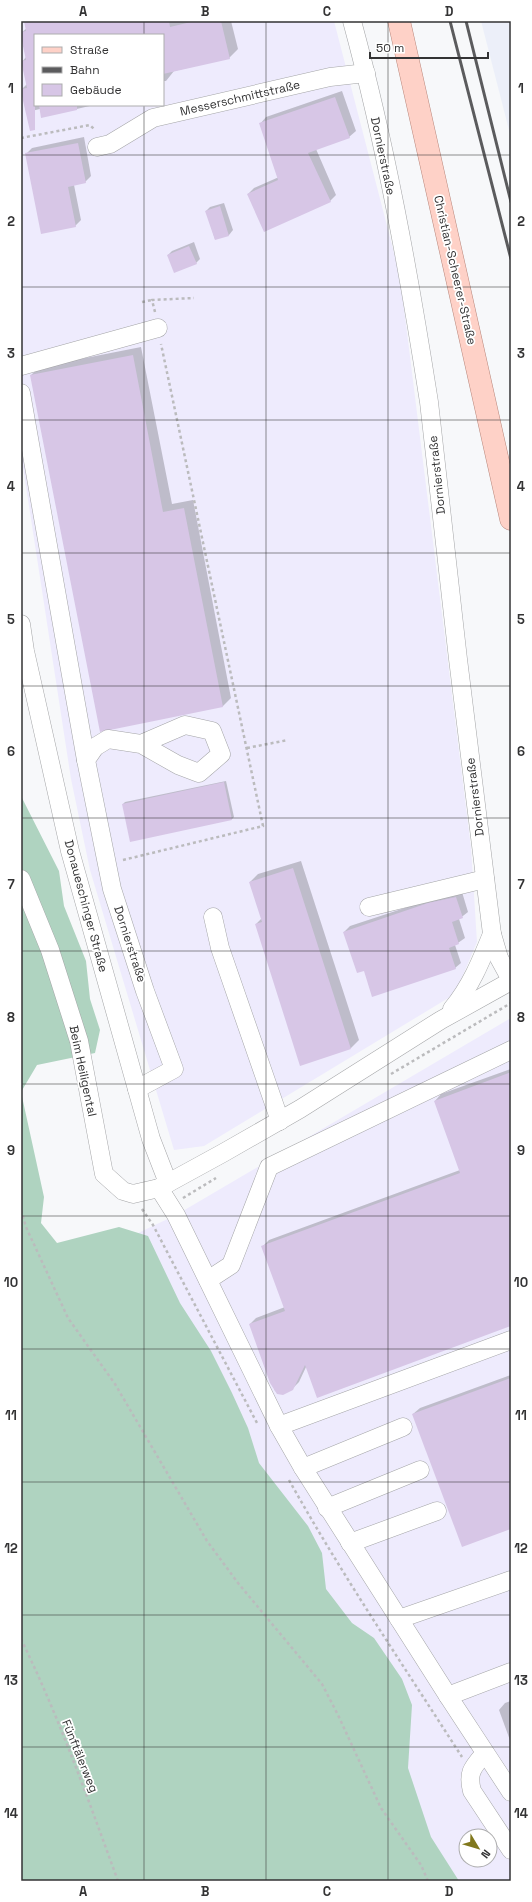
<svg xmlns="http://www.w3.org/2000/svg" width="532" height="1902" viewBox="0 0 532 1902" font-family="'Space Grotesk',sans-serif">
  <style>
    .industrial { fill: #eeebfd; fill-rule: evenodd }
    .built { fill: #eceff9 }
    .forest { fill: #afd3c0 }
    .shadow { fill: #0003 }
    .building { fill: #d7c6e6 }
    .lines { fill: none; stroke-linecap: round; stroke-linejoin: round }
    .minor-casing { stroke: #a4a5a7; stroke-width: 19 }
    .major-casing { stroke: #b7867b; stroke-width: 23 }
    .path { stroke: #bbbbbd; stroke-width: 2.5; stroke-dasharray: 3 3; stroke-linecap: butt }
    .minor { stroke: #fff; stroke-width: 18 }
    .major { stroke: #fed1c7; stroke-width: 22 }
    .rail { stroke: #5b5b5d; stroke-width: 3 }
    .grid { fill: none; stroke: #333334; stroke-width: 1; stroke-opacity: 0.55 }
    .labels { text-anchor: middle; stroke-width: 3.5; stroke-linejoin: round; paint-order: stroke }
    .street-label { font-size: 12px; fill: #333334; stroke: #fff }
    .neatline { fill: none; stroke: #333334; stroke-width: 1.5 }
    .grid-label { font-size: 13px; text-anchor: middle; font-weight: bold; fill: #333334 }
  </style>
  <rect width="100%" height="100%" fill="#f7f8fa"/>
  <g class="industrial">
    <path d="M21 21H334L400 276 471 848 477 942 455 994 204 1146 174 1150 90 870 71 779 21 454ZM35 35H163V105H35Z"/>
    <path d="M511 1018V1881H444L136 1234 176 1215ZM466 1836H490V1860H466Z"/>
  </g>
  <polygon class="built" points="481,21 511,21 511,138"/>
  <polygon class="forest" points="21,796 59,871 64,906 86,961 90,999 100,1030 95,1053 37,1065 21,1092 44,1197 41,1223 57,1243 119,1227 148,1236 180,1303 211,1351 232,1393 248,1428 259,1463 308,1526 322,1553 326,1589 352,1623 374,1638 402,1679 412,1705 408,1768 431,1837 459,1881 21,1881"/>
  <g class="shadow">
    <polygon points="25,21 231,21 238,49 229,58 174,71 166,81 163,81 163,35 35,35 35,105 94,105 42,117 40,109 27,112 21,90 27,84 22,62 26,57 21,33 27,28"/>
    <polygon points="342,91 356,131 349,137 316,149 336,195 330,201 248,194 254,188 279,177 260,124 266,117"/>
    <polygon points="84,137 91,176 85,182 74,185 81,220 75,226 26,154 32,148"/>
    <polygon points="224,203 233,230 229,235 215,239 206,211 210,207"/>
    <polygon points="194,242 200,259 196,263 168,255 172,251"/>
    <polygon points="141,347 172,504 193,500 231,698 223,706 101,730 31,375 40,367"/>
    <polygon points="226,781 234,817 232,819 123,804 125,802"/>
    <polygon points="301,861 359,1040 351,1048 301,1064 256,924 262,918 250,882 258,874"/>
    <polygon points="462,892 468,912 459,919 465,938 455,945 461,963 455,968 364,969 344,932 350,926 435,898"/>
    <polygon points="511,1069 511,1325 306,1367 299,1382 292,1389 283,1394 275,1391 250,1324 256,1318 285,1307 263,1246 269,1240 460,1170 435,1101 441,1094"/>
    <polygon points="511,1375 511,1528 413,1414 420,1408"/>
    <polygon points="511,1701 511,1743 499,1710 505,1703"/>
  </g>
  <g class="building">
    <polygon points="24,21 169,21 170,27 195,21 221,21 230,59 163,74 163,35 35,35 35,130 30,131 21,92 21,89 27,88 21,61 26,60 21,37 21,32 26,31"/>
    <polygon points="335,97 350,138 308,153 331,202 264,232 247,194 278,180 259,123"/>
    <polygon points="39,105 77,105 77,110 41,118"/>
    <polygon points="78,143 86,183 68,187 76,227 41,234 25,153"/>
    <polygon points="220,206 229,236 215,240 205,211"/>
    <polygon points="189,246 197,264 174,273 167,255"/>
    <polygon points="133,355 163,512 184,508 223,707 100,732 30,375"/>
    <polygon points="224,782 232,820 130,842 122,804"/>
    <polygon points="293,868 351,1049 300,1066 255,924 262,922 249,882"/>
    <polygon points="456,897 463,918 452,922 459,944 449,948 456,969 372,997 364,971 357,973 343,932 428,903"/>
    <polygon points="511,1072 511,1326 317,1398 305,1365 293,1390 283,1395 277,1394 270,1383 249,1324 285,1311 261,1246 460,1173 434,1101"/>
    <polygon points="511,1378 511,1529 462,1547 412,1414"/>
  </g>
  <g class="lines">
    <g class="minor-casing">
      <g id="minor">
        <path d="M352 21C386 146 409 274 429 402L458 659 492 934 499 958 511 980"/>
        <polyline points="97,147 110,144 153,118 330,77 366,73"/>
        <polyline points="21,366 158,328"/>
        <polyline points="21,393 86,760"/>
        <polyline points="21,624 25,651 70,851 151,1139 168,1183"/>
        <polyline points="21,879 50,950 79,1041 104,1174 123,1191 133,1194 159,1188 223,1153 300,1109 441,1020 511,981"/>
        <polyline points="369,907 485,879"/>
        <polyline points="213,917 220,948 280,1121"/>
        <path d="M452 1009C471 986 481 961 492 934"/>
        <polyline points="137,1089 174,1069 145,991 112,889 86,760 95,747 108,739 141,744 178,765 199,773 221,754 212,731 185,725 141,744"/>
        <polyline points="159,1188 176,1215 279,1426 303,1468 448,1696 511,1792"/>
        <polyline points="208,1280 231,1265 269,1167 511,1050"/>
        <polyline points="279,1426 511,1340"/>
        <polyline points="303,1468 403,1427"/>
        <polyline points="327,1508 420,1470"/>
        <polyline points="350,1543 437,1511"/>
        <polyline points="399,1619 511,1580"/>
        <polyline points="448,1696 511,1672"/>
        <path d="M485 1753C473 1767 467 1772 472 1791L511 1850"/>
      </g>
    </g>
    <g class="major-casing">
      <polyline id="major" points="399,21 511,519"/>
    </g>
    <g class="path">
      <polyline points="21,138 90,125 95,130"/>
      <polyline points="142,302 152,300"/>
      <polyline points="155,312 152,300 194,298"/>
      <polyline points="247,748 288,740"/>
      <polyline points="123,860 263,826 161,344"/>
      <polyline points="391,1074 511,1003"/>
      <polyline points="183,1198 216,1178"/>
      <polyline points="142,1209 153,1225 257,1423"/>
      <polyline points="21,1210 26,1227 68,1318 115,1384 207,1541 238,1583 322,1684 338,1715 381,1808 421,1865 428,1881"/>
      <path d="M289 1480C342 1575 403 1665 462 1757"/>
      <path d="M21 1639C59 1717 88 1799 118 1881"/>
    </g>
    <use href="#minor" class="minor"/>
    <use href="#major" class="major"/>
    <g class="rail">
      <polyline points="450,21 511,259"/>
      <polyline points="466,21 511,202"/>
    </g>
  </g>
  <path class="grid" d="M144 21V35M266 21V1881M388 21V1881M144 105V1881M21 155H511M21 287H511M21 420H511M21 553H511M21 686H511M21 818H511M21 951H511M21 1084H511M21 1216H511M21 1349H511M21 1482H511M21 1615H511M21 1747H511"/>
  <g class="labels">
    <g class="street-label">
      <text transform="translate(240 98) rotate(-13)" y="4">Messerschmittstraße</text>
      <text transform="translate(383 156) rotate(78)" y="4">Dornierstraße</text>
      <text transform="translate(455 270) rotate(77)" y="4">Christian-Scheerer-Straße</text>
      <text transform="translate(437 475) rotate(-96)" y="4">Dornierstraße</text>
      <text transform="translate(475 797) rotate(-97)" y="4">Dornierstraße</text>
      <text transform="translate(86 906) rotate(75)" y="4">Donaueschinger Straße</text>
      <text transform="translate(130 944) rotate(72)" y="4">Dornierstraße</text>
      <text transform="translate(83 1071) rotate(78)" y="4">Beim Heiligental</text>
      <text transform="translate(80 1756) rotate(68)" y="4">Fünftälerweg</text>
    </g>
  </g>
  <rect width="532" height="1902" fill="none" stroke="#ffffff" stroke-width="44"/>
  <rect x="34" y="34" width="130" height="72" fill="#ffffff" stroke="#adadae"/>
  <rect x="42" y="47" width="20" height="6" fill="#fed1c7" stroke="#adadae"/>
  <text x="70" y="54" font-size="12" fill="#333334">Straße</text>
  <rect x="42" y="67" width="20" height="6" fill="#5b5b5d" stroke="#adadae"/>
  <text x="70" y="74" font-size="12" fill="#333334">Bahn</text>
  <rect x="42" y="84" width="20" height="12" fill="#d7c6e6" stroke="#adadae"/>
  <text x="70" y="94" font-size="12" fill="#333334">Gebäude</text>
  <g transform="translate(478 1848) rotate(128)"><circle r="19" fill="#ffffff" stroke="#adadae"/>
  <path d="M0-3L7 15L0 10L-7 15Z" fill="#81781d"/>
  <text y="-6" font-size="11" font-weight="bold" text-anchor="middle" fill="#333334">N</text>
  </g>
  <path d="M370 52v6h118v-6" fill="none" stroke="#333334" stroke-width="2"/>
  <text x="376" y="52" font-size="12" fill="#333334" stroke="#ffffff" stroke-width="3" paint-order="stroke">50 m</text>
  <rect x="22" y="22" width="488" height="1858" class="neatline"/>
  <g class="grid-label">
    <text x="83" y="16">A</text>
    <text x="205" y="16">B</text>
    <text x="327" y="16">C</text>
    <text x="449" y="16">D</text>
    <text x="11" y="93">1</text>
    <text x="521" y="93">1</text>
    <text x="11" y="226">2</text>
    <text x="521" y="226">2</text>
    <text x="11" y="358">3</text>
    <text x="521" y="358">3</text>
    <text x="11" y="491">4</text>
    <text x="521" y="491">4</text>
    <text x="11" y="624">5</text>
    <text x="521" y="624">5</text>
    <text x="11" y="756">6</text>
    <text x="521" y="756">6</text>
    <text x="11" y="889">7</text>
    <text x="521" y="889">7</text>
    <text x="11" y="1022">8</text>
    <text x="521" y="1022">8</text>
    <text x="11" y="1155">9</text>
    <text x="521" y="1155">9</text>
    <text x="11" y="1287">10</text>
    <text x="521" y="1287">10</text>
    <text x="11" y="1420">11</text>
    <text x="521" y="1420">11</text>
    <text x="11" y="1553">12</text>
    <text x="521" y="1553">12</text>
    <text x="11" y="1685">13</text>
    <text x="521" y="1685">13</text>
    <text x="11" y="1818">14</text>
    <text x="521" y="1818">14</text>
    <text x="83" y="1896">A</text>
    <text x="205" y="1896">B</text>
    <text x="327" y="1896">C</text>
    <text x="449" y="1896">D</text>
  </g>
</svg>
